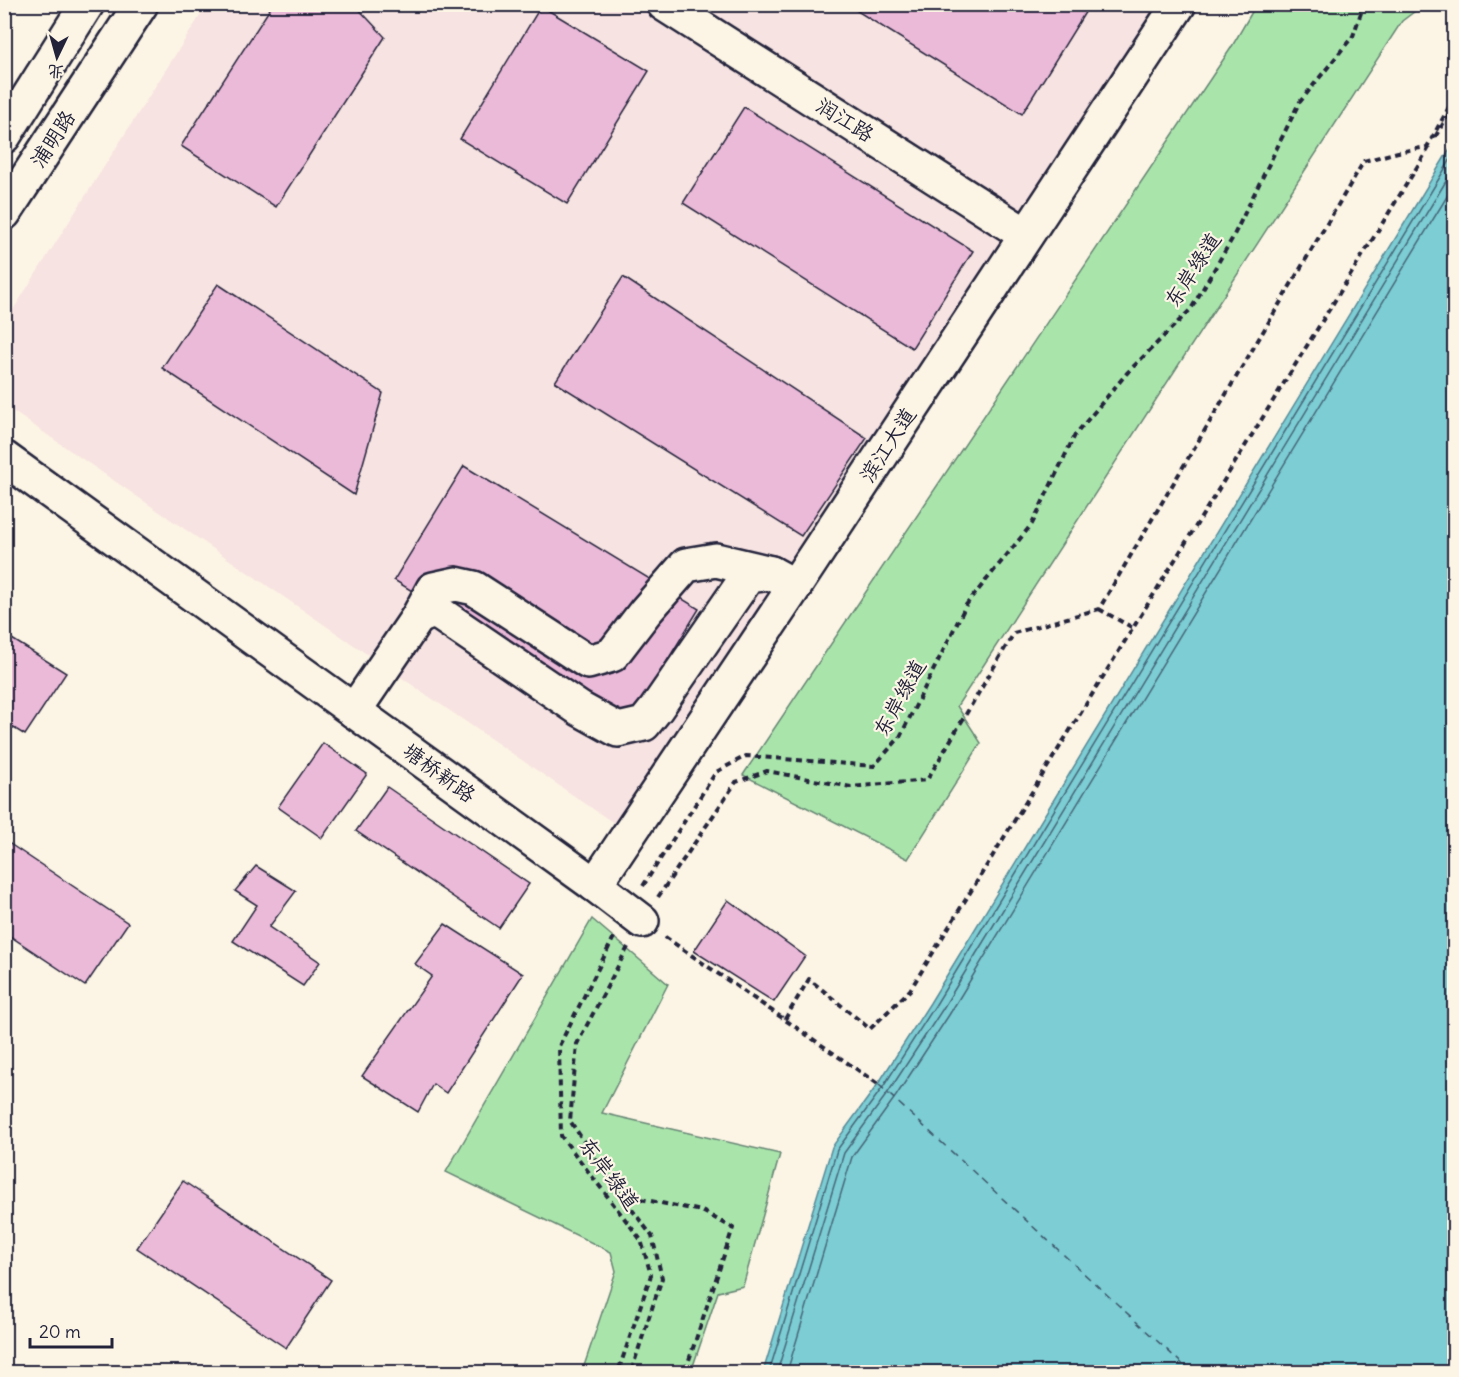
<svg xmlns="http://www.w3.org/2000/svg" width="1459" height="1377" viewBox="0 0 1459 1377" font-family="Delius,'LXGW WenKai TC',sans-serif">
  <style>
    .built { fill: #f7e3e1 }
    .green { fill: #a9e5ab; stroke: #668473; stroke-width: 1.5 }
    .water { fill: #7ccdd4; stroke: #588997; stroke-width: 1.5 }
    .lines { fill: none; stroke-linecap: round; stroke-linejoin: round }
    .shore { stroke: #466678; stroke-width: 1.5 }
    .ferry { stroke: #3d5569; stroke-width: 1.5; stroke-dasharray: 8 6; stroke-linecap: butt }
    .building { fill: #ecbad9; stroke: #22223b; stroke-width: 1.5 }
    .minor-casing { stroke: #22223b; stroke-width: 38 }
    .major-casing { stroke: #22223b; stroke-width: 38 }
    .path { stroke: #22223b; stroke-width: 4; stroke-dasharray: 6 4.5; stroke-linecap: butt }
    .minor { stroke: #fcf5e5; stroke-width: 33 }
    .major { stroke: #fcf5e5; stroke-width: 33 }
    .labels { text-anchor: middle; stroke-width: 4.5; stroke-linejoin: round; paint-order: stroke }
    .street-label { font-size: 21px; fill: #22223b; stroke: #fcf5e5 }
  </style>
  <rect width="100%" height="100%" fill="#fcf5e5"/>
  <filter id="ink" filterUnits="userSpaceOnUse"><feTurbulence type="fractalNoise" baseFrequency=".0167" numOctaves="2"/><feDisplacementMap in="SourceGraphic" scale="12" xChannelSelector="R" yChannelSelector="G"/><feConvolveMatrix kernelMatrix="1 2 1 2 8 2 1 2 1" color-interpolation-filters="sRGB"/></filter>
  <g filter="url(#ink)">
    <polygon class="built" points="207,5 1157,5 637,839 8,408 4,396 4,324"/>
    <g class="green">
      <polygon points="1256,5 1423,5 1402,21 957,706 981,743 908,859 743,775 1231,48"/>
      <polygon points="592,919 668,984 602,1113 780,1154 743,1286 718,1292 691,1372 582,1372 616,1271 611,1252 446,1172"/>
    </g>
    <polygon class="water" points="1454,142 1454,1372 763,1372 832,1147 878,1084 930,1003"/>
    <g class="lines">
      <g class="shore">
        <polyline points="769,1372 837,1150 883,1087 935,1006 1454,154"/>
        <polyline points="777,1372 844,1153 889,1091 942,1010 1454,168"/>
        <polyline points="787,1372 852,1157 896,1096 949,1015 1454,185"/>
      </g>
      <polyline class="ferry" points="878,1084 1191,1372"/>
    </g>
    <g class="building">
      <polygon points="273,4 354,4 385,37 276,207 181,146"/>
      <polygon points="846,4 1086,4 1089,6 1022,114"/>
      <polygon points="541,6 649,71 567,204 460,139"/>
      <polygon points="744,107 973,251 912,348 683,203"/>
      <polygon points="623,277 867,438 801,536 555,382"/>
      <polygon points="218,284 383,393 354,495 162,368"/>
      <polygon points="464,466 699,609 629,723 394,580"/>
      <polygon points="4,634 66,673 25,735 4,722"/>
      <polygon points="323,743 367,774 322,838 278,807"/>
      <polygon points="387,787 529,884 499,928 356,831"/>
      <polygon points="4,840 128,923 85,986 4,932"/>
      <polygon points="256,866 296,891 269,927 320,962 303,986 233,941 257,905 235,891"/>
      <polygon points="728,900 805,956 774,1002 694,951"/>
      <polygon points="445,924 523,974 446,1093 433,1084 418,1112 362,1076 432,976 415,964"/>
      <polygon points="183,1181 331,1280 286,1348 137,1248"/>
    </g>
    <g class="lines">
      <g class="minor-casing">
        <g id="minor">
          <polyline points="664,4 1026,235"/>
          <polyline points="4,458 595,885 642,921"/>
          <polyline points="418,617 434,611 443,616 580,709 618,730 644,724 656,709 748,576 771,573"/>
          <polyline points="354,711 418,617 433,589 456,584 474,588 588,662 612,655 645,612 686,565 716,560 771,573 795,586"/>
          <polyline points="595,885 795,586 1179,4"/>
        </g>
      </g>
      <g class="major-casing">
        <g id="major">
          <polyline points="4,136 87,4"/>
          <polyline points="4,213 141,4"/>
        </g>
      </g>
      <g class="path">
        <polyline points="1435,137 1454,106"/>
        <polyline points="1099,609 1133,628"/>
        <polyline points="643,886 716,772 746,756 874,766 900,737 966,605 1032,524 1075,435 1127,373 1191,309 1232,239 1299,103 1353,36 1364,4"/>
        <polyline points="658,897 736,782 767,771 851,787 927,780 1014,633 1099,609 1364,161 1398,152 1427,147 1454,98"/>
        <polyline points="614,937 559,1046 561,1136 641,1240 651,1275 618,1372"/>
        <polyline points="665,937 878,1084"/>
        <polyline points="628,947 577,1044 570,1121 620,1194 652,1236 662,1278 631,1372"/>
        <polyline points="785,1019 809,979 870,1029 910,990 1430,146"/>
        <polyline points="620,1195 702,1211 733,1228 685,1372"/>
      </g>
      <use href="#minor" class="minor"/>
      <use href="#major" class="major"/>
    </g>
  </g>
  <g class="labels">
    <g class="street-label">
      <text transform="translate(845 120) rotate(32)" y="7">润江路</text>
      <text transform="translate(53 139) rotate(-57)" y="7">浦明路</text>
      <text transform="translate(1193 270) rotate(-57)" y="7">东岸绿道</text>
      <text transform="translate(888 445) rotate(-57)" y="7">滨江大道</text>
      <text transform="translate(900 698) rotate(-61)" y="7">东岸绿道</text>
      <text transform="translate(439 773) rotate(36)" y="7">塘桥新路</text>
      <text transform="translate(609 1174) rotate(53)" y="7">东岸绿道</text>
    </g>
  </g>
  <rect width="1459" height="1377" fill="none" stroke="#fcf5e5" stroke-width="24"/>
  <rect x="12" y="12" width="1435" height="1353" fill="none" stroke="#22223b" stroke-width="2" filter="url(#ink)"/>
  <g transform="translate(57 57) rotate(185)" stroke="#fcf5e5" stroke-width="4.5" paint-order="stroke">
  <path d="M0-4.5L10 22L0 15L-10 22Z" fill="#22223b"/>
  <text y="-9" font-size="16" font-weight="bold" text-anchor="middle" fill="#22223b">北</text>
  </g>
  <path d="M30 1338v9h82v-9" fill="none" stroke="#22223b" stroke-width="3"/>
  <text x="39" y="1338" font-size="18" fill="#22223b" stroke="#fcf5e5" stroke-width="4.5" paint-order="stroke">20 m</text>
</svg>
